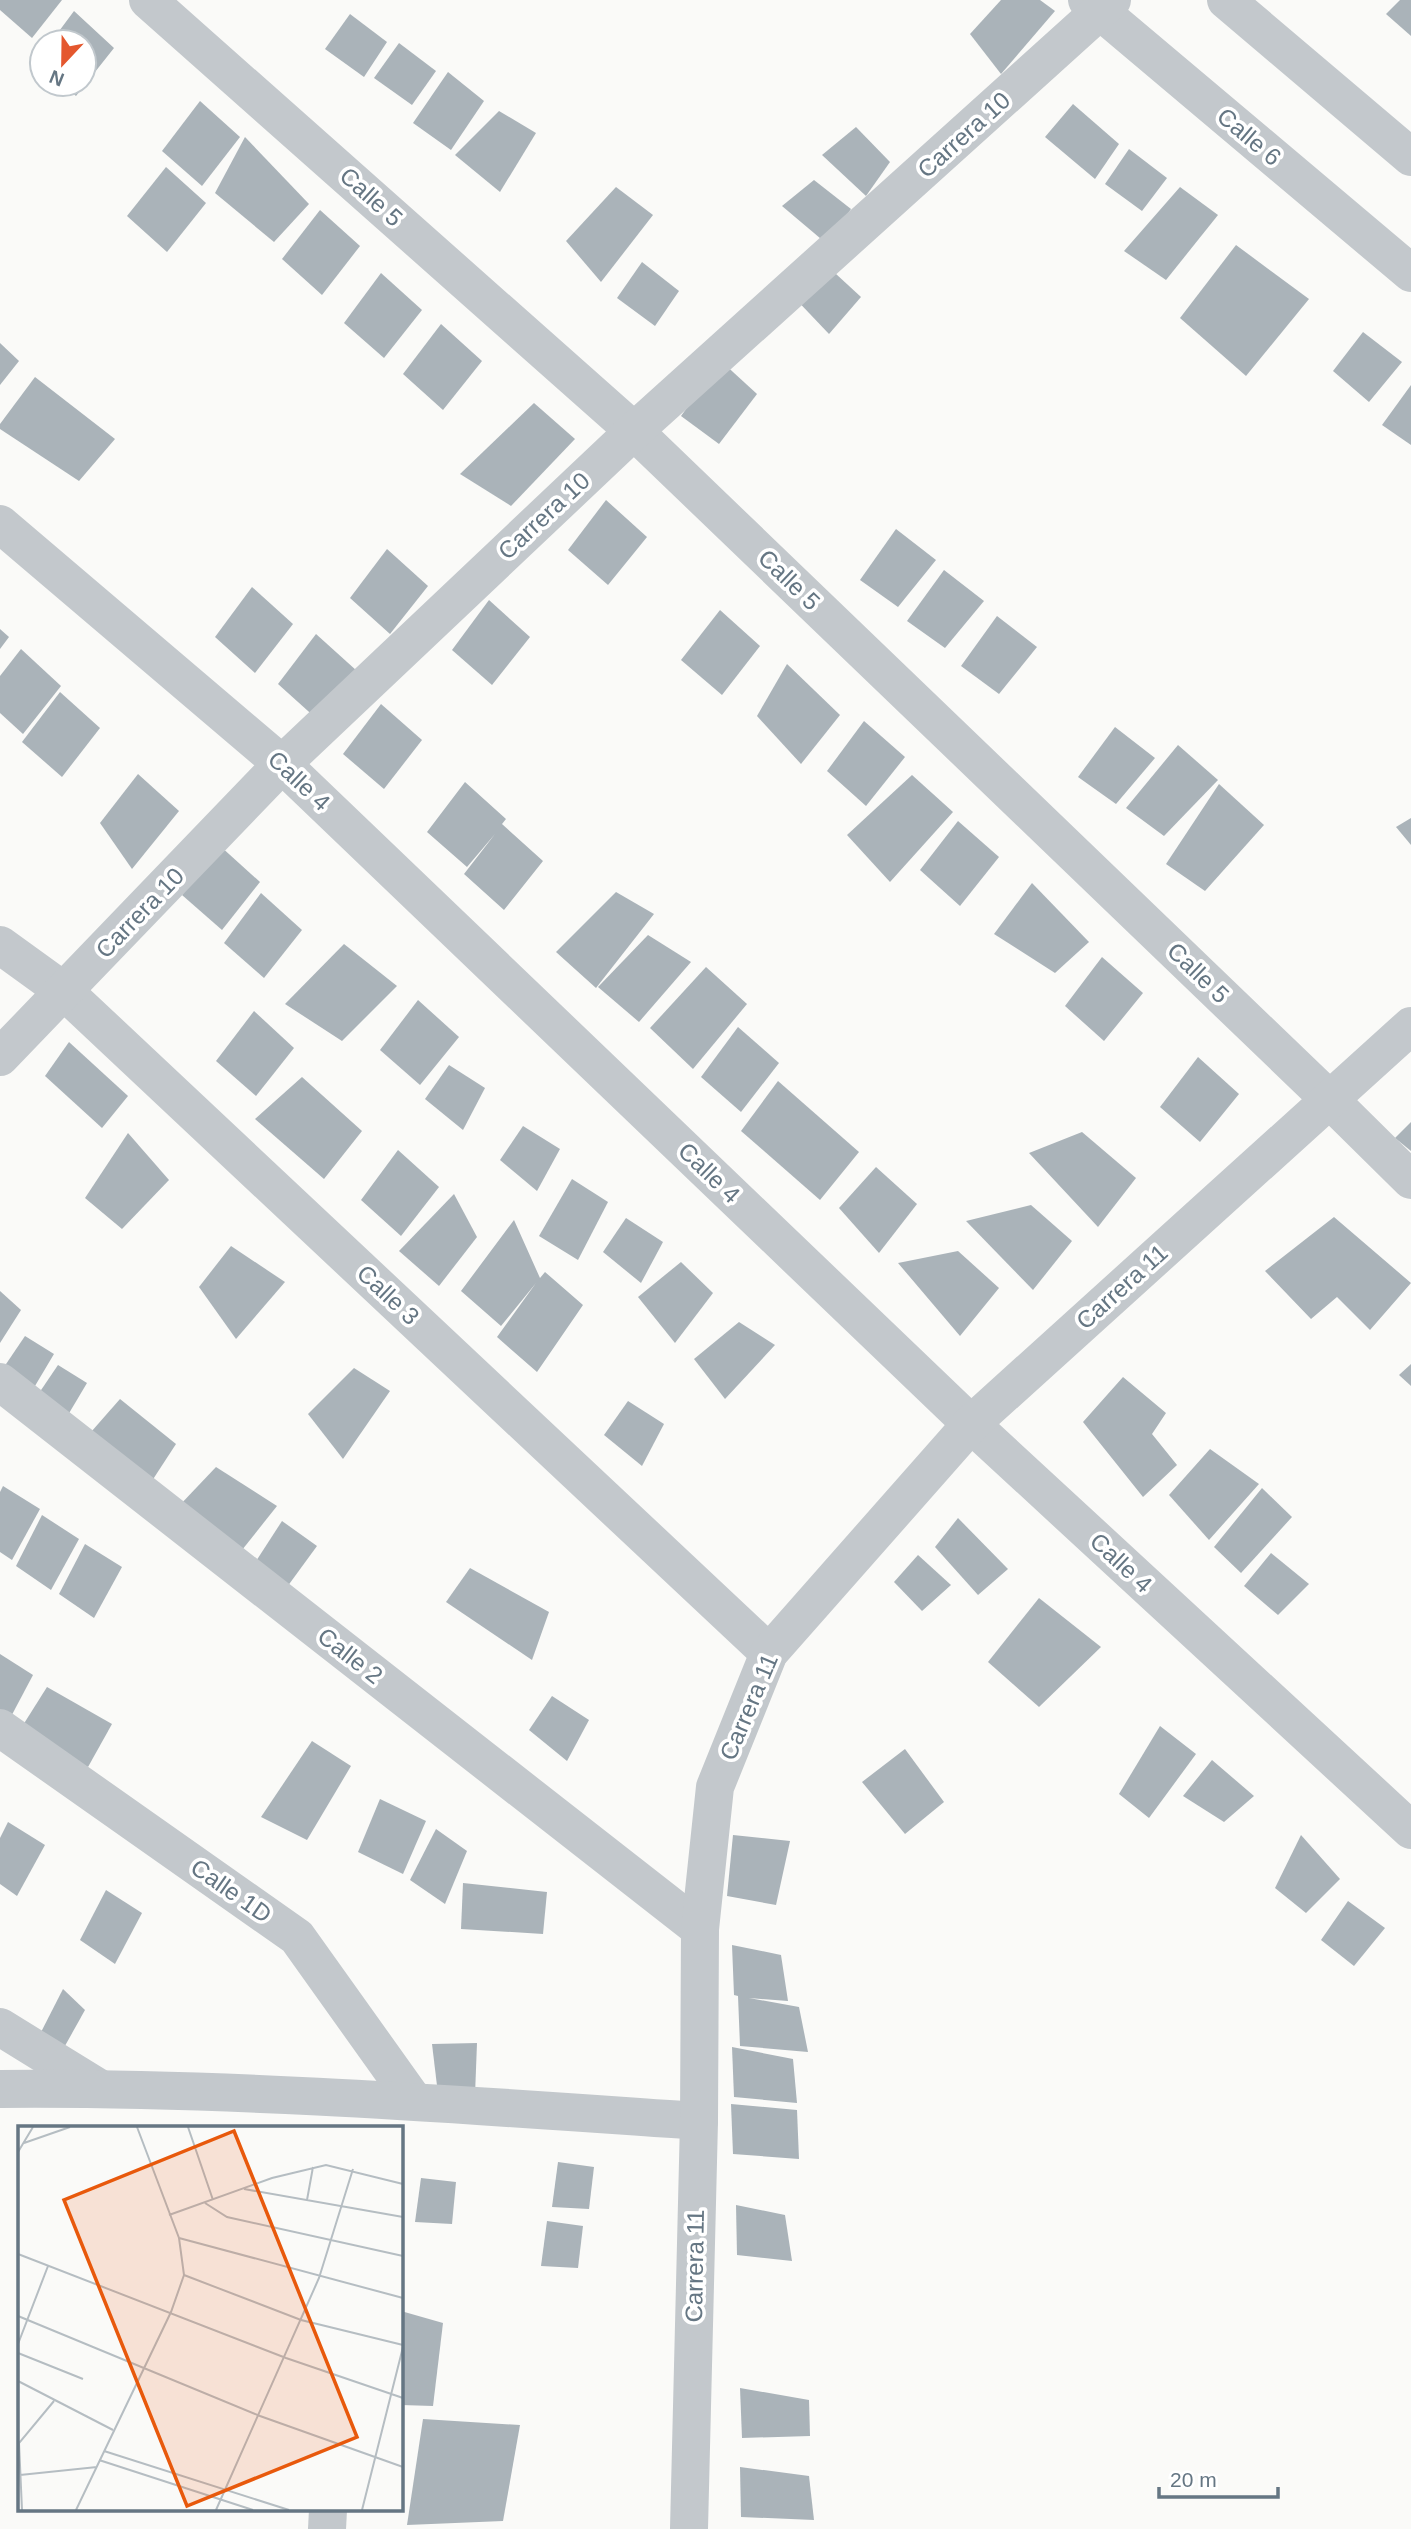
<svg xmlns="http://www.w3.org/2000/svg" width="1411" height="2529" viewBox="0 0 1411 2529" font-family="Arial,sans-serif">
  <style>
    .building { fill: #aab3b9 }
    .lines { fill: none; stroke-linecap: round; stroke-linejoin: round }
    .minor { stroke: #c3c8cc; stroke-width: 38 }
    .tertiary { stroke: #c3c8cc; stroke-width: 38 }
    .labels { text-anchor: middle; stroke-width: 7; stroke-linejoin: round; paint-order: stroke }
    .street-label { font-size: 24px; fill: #657683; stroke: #fff }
    .inset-road { fill: none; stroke: #b5bdc2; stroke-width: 2 }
    .view { fill: #e8590c; fill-opacity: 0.15; stroke: #e8590c; stroke-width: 3.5 }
    .inset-edge { fill: none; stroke: #657683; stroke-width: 3.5 }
  </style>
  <rect width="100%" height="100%" fill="#fafaf8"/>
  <g class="building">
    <polygon points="0,0 62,0 32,38 0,10"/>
    <polygon points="1001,0 1040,0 1055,11 1001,74 970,34"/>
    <polygon points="1400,0 1411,0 1411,36 1386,14"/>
    <polygon points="74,11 114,48 76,96 62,84 84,84 84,42 51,42"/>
    <polygon points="350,14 387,42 364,77 325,49"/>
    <polygon points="399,43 436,71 412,105 374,78"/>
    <polygon points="448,72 484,101 451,150 413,123"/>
    <polygon points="200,101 240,137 202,186 162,151"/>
    <polygon points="1073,104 1119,144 1095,179 1045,137"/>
    <polygon points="499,111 536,133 500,192 455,155"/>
    <polygon points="856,127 890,162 866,196 822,155"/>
    <polygon points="245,137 309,204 274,242 215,193"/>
    <polygon points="1129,149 1167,178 1142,211 1105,184"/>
    <polygon points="166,167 206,203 167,252 127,216"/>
    <polygon points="814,180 851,209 827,244 782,206"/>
    <polygon points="616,187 653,215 601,282 566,241"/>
    <polygon points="1180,187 1218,215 1166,280 1124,251"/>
    <polygon points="320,210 360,246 322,295 282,259"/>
    <polygon points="1236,245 1309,299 1246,376 1180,318"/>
    <polygon points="642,262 679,291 655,326 617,298"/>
    <polygon points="823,262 861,297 829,334 790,293"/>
    <polygon points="381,273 422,310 384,358 344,323"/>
    <polygon points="441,324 482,361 443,410 403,374"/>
    <polygon points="1363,332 1402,362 1369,402 1333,371"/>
    <polygon points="0,343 19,361 0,385"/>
    <polygon points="721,361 757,394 719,444 681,416"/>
    <polygon points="35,377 115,439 79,481 0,429 0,424"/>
    <polygon points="1411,385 1411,445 1382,425"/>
    <polygon points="534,403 575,439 511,506 460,474"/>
    <polygon points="606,500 647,537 608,585 568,550"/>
    <polygon points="896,529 936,560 898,607 860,580"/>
    <polygon points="387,549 428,586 390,634 350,598"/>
    <polygon points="944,570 984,601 945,648 907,621"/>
    <polygon points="252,587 293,624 255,673 215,637"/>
    <polygon points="489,600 530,637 492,685 452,650"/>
    <polygon points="720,610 760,646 722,695 681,660"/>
    <polygon points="997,616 1037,647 999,694 961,666"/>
    <polygon points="0,629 9,637 0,649"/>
    <polygon points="316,634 357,671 318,720 278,684"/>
    <polygon points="21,649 61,686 23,734 0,713 0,676"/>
    <polygon points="787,664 840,715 801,764 757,716"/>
    <polygon points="60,692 100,728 62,777 22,742"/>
    <polygon points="381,704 422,740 384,789 343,754"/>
    <polygon points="864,721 905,757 866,806 827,771"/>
    <polygon points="1115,727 1155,758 1116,804 1078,777"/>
    <polygon points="1178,745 1218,780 1164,836 1126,808"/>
    <polygon points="138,774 179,811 132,869 100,823"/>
    <polygon points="912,775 953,812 890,882 847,835"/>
    <polygon points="465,782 506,819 502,824 543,861 504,910 464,874 495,834 467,867 427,832"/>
    <polygon points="1219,784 1264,825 1205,891 1166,864"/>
    <polygon points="1411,818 1411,845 1396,827"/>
    <polygon points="958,821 999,857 960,906 920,870"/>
    <polygon points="219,845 260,882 222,930 182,895"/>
    <polygon points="1032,883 1089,942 1055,973 994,934"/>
    <polygon points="616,892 654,914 596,988 556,952"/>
    <polygon points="261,893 302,930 264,978 224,943"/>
    <polygon points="648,935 691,962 639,1022 598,987"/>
    <polygon points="344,944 397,986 342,1041 285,1004"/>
    <polygon points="1102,957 1143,993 1104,1041 1065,1006"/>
    <polygon points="706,967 747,1004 693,1069 650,1028"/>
    <polygon points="418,1000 459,1037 420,1085 380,1050"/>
    <polygon points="254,1011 294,1048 256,1096 216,1061"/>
    <polygon points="738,1027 779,1063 741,1112 701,1077"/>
    <polygon points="69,1042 128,1096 102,1128 45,1076"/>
    <polygon points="1198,1057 1239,1094 1200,1142 1160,1107"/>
    <polygon points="449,1065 485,1088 463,1130 425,1099"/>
    <polygon points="302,1077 362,1131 324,1179 255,1119"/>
    <polygon points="778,1081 859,1152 820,1200 741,1131"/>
    <polygon points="1411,1122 1411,1151 1395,1138"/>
    <polygon points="523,1126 560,1149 537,1191 500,1160"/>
    <polygon points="1082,1132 1136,1178 1098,1227 1029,1153"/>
    <polygon points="128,1133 169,1180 122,1229 85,1198"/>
    <polygon points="398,1150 439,1187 401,1236 361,1200"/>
    <polygon points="876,1167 917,1204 879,1253 839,1208"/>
    <polygon points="572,1179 608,1202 578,1260 539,1236"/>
    <polygon points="454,1194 477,1237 439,1286 399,1251"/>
    <polygon points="1031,1205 1072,1241 1033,1290 966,1221"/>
    <polygon points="1334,1217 1411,1283 1370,1330 1337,1297 1311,1319 1265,1271"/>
    <polygon points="626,1218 663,1242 641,1283 603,1252"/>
    <polygon points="514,1220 540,1278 545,1272 583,1305 537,1372 497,1337 536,1283 501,1326 461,1291"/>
    <polygon points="231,1246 285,1282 236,1339 199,1287"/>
    <polygon points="958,1251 999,1288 960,1336 898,1263"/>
    <polygon points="681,1262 713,1293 675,1343 638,1297"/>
    <polygon points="0,1291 21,1310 0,1343"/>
    <polygon points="739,1322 775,1345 725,1399 694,1359"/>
    <polygon points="25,1336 54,1354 29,1396 2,1370"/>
    <polygon points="1411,1364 1411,1386 1399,1375"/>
    <polygon points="58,1365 87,1383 62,1425 35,1399"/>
    <polygon points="354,1368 390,1391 343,1459 308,1414"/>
    <polygon points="1123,1377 1166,1413 1152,1434 1177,1465 1143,1497 1083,1422"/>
    <polygon points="120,1399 176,1444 146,1490 84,1440"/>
    <polygon points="628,1401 664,1424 642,1466 604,1435"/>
    <polygon points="1210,1449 1259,1484 1209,1540 1169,1495"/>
    <polygon points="216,1467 277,1506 242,1550 178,1507"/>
    <polygon points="3,1486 40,1509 12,1560 0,1552 0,1492"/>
    <polygon points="1262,1488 1292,1517 1241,1573 1214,1547"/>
    <polygon points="42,1515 79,1539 51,1590 16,1566"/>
    <polygon points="958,1518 1008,1569 978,1595 935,1547"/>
    <polygon points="282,1521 317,1546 279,1598 249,1572"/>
    <polygon points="85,1544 122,1567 94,1618 59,1594"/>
    <polygon points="1271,1553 1309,1584 1278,1615 1244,1586"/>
    <polygon points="918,1555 951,1585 922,1611 894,1582"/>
    <polygon points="470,1568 549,1612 532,1660 446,1602"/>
    <polygon points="1039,1598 1101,1647 1039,1707 988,1662"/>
    <polygon points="0,1654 33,1675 6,1726 0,1722"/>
    <polygon points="47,1687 112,1724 88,1767 18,1733"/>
    <polygon points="552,1696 589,1720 567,1761 529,1730"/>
    <polygon points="1160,1726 1196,1754 1149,1818 1119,1794"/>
    <polygon points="312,1741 351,1766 307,1840 261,1817"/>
    <polygon points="905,1749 944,1802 905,1834 862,1782"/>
    <polygon points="1212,1760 1254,1796 1224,1822 1183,1796"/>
    <polygon points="380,1799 426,1821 403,1874 358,1852"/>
    <polygon points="8,1822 45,1845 17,1896 0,1884 0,1838"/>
    <polygon points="436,1829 467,1851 445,1904 410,1880"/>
    <polygon points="733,1835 790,1841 776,1905 727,1896"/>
    <polygon points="1301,1835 1340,1879 1306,1913 1275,1888"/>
    <polygon points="463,1883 547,1892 543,1934 461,1929"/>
    <polygon points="106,1890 142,1913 115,1964 80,1940"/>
    <polygon points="1348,1901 1385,1928 1354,1966 1321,1940"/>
    <polygon points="732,1945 781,1955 788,2001 749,1998 799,2007 808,2052 740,2046 738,1996 734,1995"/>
    <polygon points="63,1989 85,2010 61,2053 37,2040"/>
    <polygon points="477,2043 475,2095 438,2094 432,2044"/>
    <polygon points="732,2047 793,2059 797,2103 734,2097"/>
    <polygon points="731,2104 797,2110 799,2159 733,2154"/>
    <polygon points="558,2162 594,2167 589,2209 552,2207"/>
    <polygon points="421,2178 456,2182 452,2224 415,2222"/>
    <polygon points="736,2205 785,2215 792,2261 737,2255"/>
    <polygon points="547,2221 583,2226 578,2268 541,2266"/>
    <polygon points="401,2311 443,2323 433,2406 401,2405"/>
    <polygon points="740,2388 809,2400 810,2436 742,2438"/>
    <polygon points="423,2419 520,2425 503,2521 407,2525"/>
    <polygon points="740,2467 809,2476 814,2520 741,2517"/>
  </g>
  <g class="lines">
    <g class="minor">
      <polyline points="148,0 634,431 1330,1100 1411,1180"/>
      <polyline points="1087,0 1411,273"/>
      <polyline points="1226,0 1411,157"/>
      <polyline points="0,524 282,764 971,1424 1411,1830"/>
      <polyline points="0,945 65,992 769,1653"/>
      <polyline points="0,1057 282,764 634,431 1112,0"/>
      <polyline points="0,1382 700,1929"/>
      <polyline points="0,1728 297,1937 414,2101"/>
      <polyline points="0,2027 99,2088"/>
      <path d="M0 2089C233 2087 466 2105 699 2121"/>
      <polyline points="327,2529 328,2510"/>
    </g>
    <polyline class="tertiary" points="689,2529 699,2121 700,1929 715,1787 769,1653 971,1424 1411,1026"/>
  </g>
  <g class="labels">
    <g class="street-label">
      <text transform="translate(964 135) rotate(-42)" y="8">Carrera 10</text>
      <text transform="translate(1249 137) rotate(40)" y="8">Calle 6</text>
      <text transform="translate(371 197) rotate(42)" y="8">Calle 5</text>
      <text transform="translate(544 516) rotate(-43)" y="8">Carrera 10</text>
      <text transform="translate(789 580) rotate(44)" y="8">Calle 5</text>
      <text transform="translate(299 781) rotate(43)" y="8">Calle 4</text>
      <text transform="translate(140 913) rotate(-46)" y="8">Carrera 10</text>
      <text transform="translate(1198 973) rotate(44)" y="8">Calle 5</text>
      <text transform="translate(709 1173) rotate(44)" y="8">Calle 4</text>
      <text transform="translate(1122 1287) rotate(-42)" y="8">Carrera 11</text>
      <text transform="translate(388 1295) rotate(43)" y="8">Calle 3</text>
      <text transform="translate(1121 1563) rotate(43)" y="8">Calle 4</text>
      <text transform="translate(350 1656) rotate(38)" y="8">Calle 2</text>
      <text transform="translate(749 1707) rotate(-67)" y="8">Carrera 11</text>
      <text transform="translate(231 1891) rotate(35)" y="8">Calle 1D</text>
      <text transform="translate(695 2266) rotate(-89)" y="8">Carrera 11</text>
    </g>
  </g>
  <g transform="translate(18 2126)">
    <rect width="385" height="385" fill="#fafaf8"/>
    <path class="inset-road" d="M170 1 195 74M6 17 52 1M0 26 15 1M226 63 385 91M289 74 295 41M187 77 209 91 385 130M151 89 254 52 308 39 385 58M161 112 385 172M0 128 268 232 385 272M166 149 283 194 385 219M0 190 242 290 385 341M0 218 30 140M0 227 65 253M0 255 95 304M86 325 271 384M81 334 235 384M2 349 79 341M4 384 1 317 36 275M58 384 153 186 166 149 161 112 119 1M198 384 301 152 335 43M344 384 385 221"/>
    <path class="view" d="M216 5 339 311 169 380 46 74Z"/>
    <rect width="385" height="385" class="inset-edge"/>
  </g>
  <g transform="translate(63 63) rotate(202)"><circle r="33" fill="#ffffff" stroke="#c1c8cd" stroke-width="2"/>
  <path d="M0-5L12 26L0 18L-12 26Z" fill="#e4572e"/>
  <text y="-10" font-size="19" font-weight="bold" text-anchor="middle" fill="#657683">N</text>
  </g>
  <path d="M1159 2487v10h119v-10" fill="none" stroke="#657683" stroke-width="3.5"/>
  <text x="1170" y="2487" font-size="21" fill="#657683" stroke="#ffffff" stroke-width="5" paint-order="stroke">20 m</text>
</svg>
